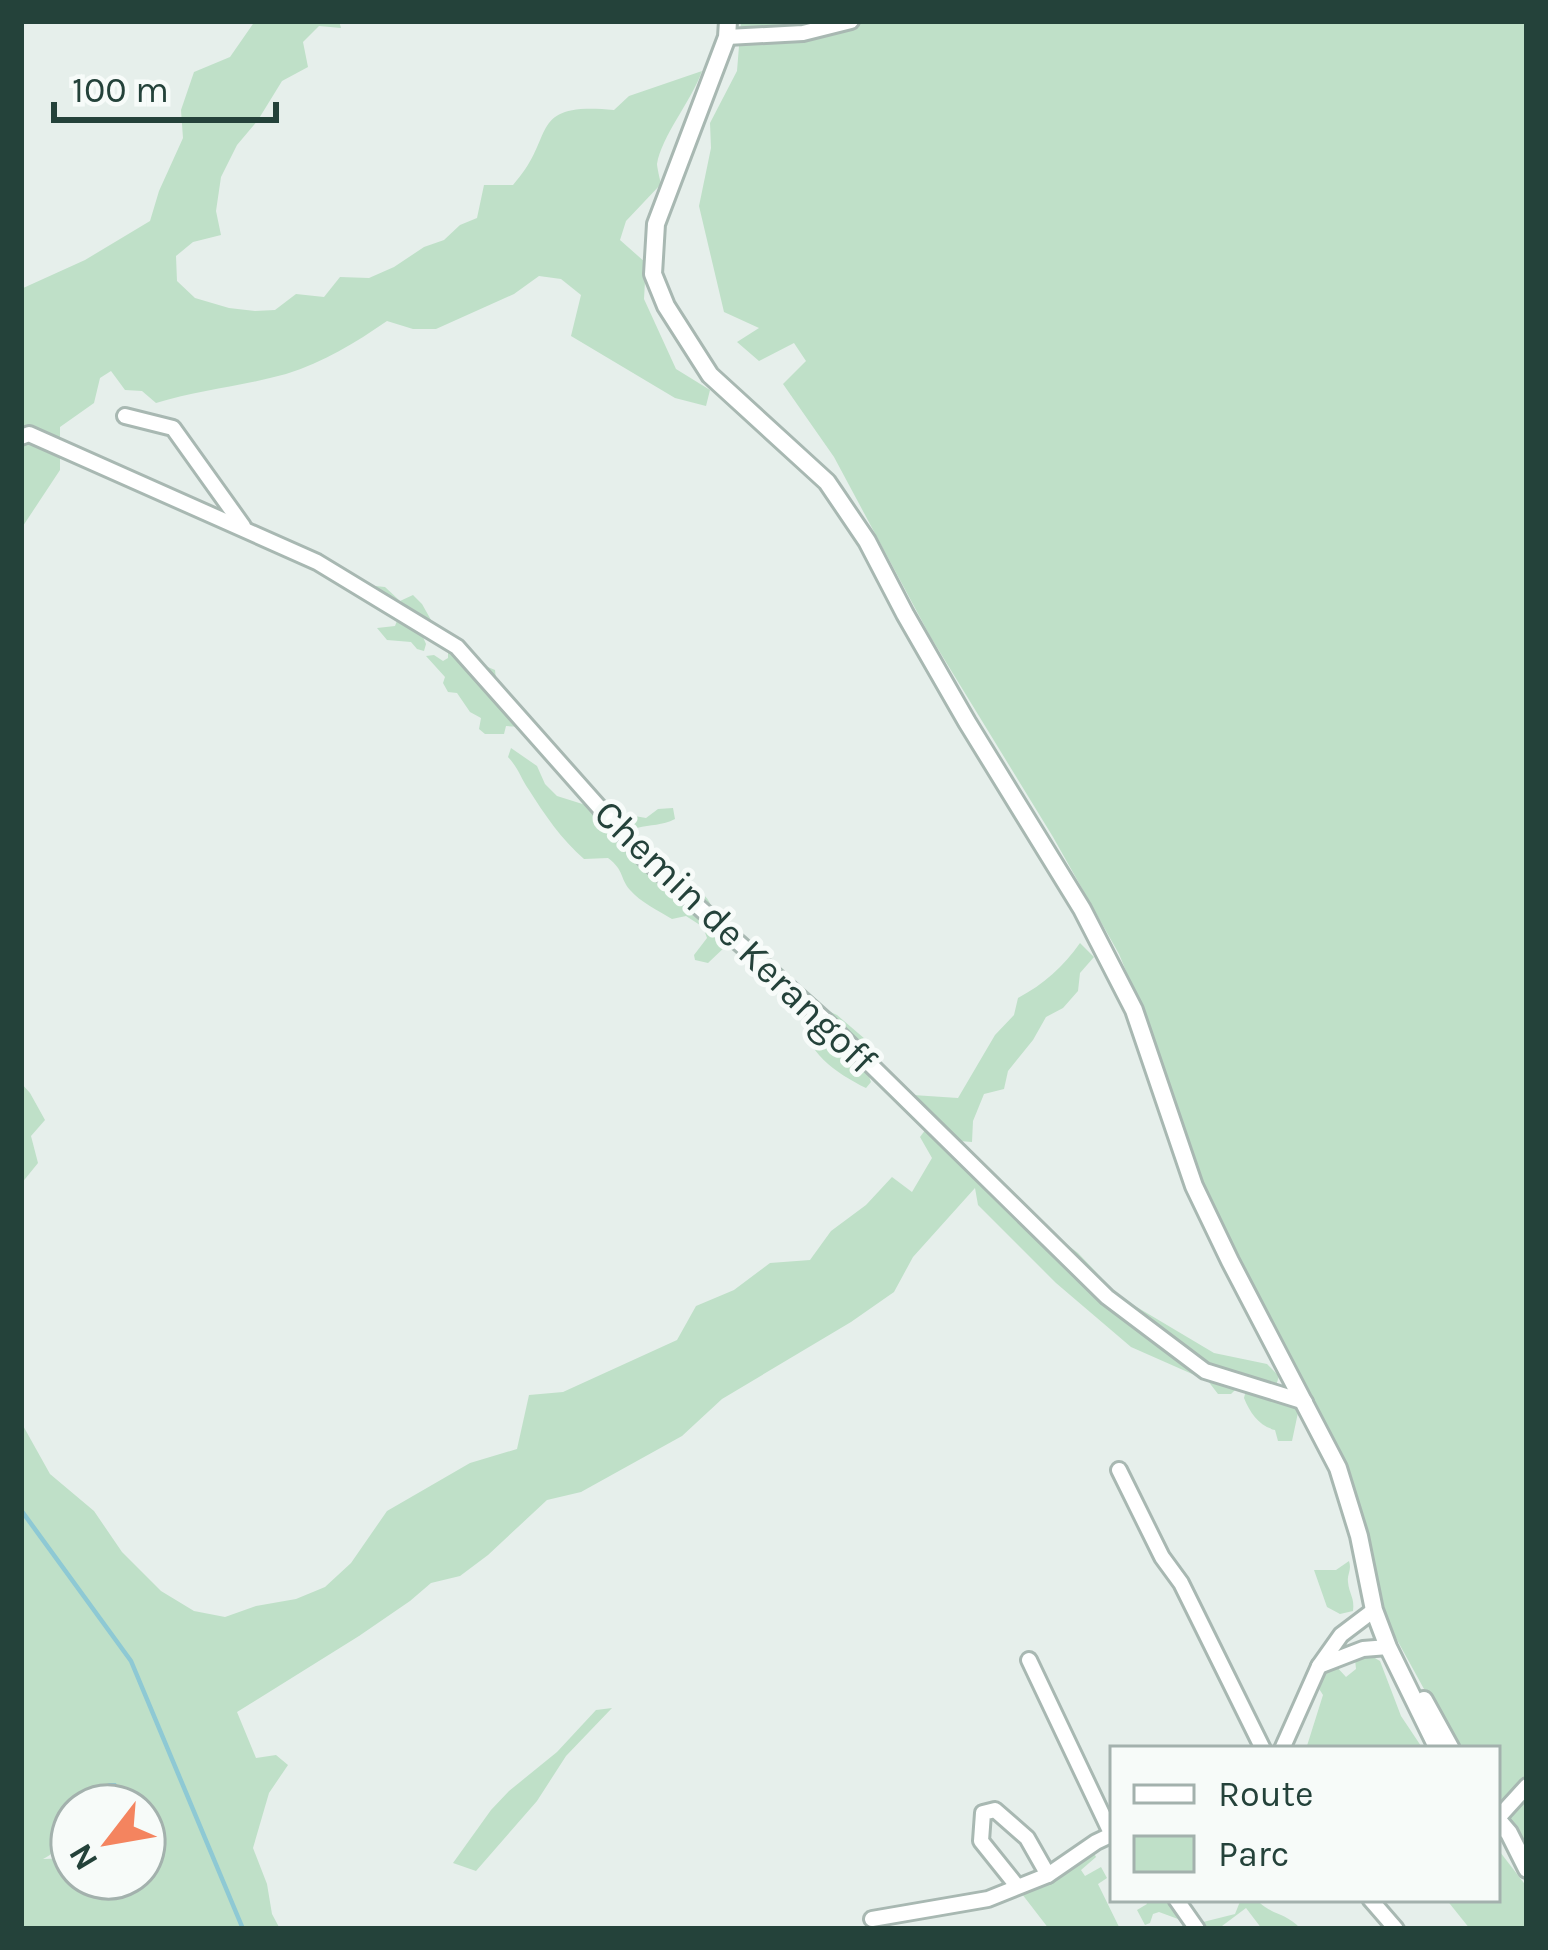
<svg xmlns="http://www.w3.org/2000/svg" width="1548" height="1950" viewBox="0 0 1548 1950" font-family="Karla,sans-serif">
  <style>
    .green { fill: #bfe0c8; fill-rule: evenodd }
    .water { fill: #8ec9d4 }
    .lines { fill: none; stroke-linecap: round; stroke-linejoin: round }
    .stream { stroke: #8ec9d4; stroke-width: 4.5 }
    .minor-casing { stroke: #a8b8b2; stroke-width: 20 }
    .tertiary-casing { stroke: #a8b8b2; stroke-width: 22 }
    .minor { stroke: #fff; stroke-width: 14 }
    .tertiary { stroke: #fff; stroke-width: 16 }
    .labels { text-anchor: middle; stroke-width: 10; stroke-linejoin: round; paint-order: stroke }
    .street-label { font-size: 39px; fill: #24423a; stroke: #f7fbf9 }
  </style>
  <rect width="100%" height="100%" fill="#e6efeb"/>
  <g class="green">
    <path d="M255 21H339L341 28 319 26 303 42 308 67 282 81 258 120 237 145 221 177 216 211 221 235 193 242 176 256 177 281 195 298 229 308 255 311 275 310 296 294 324 297 340 277 369 278 394 267 424 247 444 240 460 225 477 218 484 185H513C558 136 525 102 614 110L629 96 702 71C692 100 661 137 657 164 657 167 660 180 661 184L626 221 620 240 646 263 644 299 676 369 710 390 706 406 675 398 571 336 581 295 561 279 539 276 514 294 436 329H413L387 321C355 343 324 362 286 374 243 386 199 390 156 403L142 391 125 390 111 371 100 378 94 403 60 427V470L21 529V289L85 260 150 221 159 191 183 138 181 110 194 72 230 57Z"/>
    <polygon points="741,21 1527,21 1527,1859 1497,1809 1497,1749 1457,1749 1385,1618 1379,1606 1363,1533 1200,1186 1154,1039 1119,954 1053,837 930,636 834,457 783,384 806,361 794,343 759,361 737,342 759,328 724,312 699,206 711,148 710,123 737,71"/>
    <path d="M375 586 385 587 400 601 413 595 422 604 435 627 460 641 483 665 495 670C496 690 511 709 522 727L506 726 504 734H485L479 729 481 718 470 712 457 693 448 692 443 683 445 677 426 656 434 655 443 661 448 658V648L430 635 423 637 426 644 424 651 417 649 411 642 387 640 377 628 395 626 398 618 373 588Z"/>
    <path d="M511 748 537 766 545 784 557 796 592 807 619 822 629 815 646 818 658 809 673 808 675 819C662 826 651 824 637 828 639 843 652 857 667 860 675 872 678 882 692 890 695 891 698 891 701 893 716 903 707 915 728 920L752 947 776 963 777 971 806 990 813 1004 837 1015 865 1039 877 1064 867 1071 871 1082 866 1088C834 1072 800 1049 804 1010 787 994 773 979 751 972L745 961 727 945 708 963 695 960 694 955 707 938 703 927 686 916 672 919C659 911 640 902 630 890 619 877 625 871 608 858L584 859C562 840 544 814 529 790 520 777 519 769 508 757Z"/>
    <path d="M1080 943 1094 957 1080 973 1078 991 1063 1008 1046 1017 1033 1040 1008 1071 1004 1089 984 1094 973 1121 972 1142 959 1141 1048 1230 1078 1253 1114 1291 1135 1306 1214 1353 1267 1364 1279 1376 1276 1386 1287 1404 1299 1408 1292 1441H1278L1275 1430C1259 1426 1250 1413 1244 1398L1246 1390 1237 1388 1231 1394H1218L1208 1381 1131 1347 1056 1283 978 1205 975 1188 913 1257 894 1292 851 1322 722 1399 682 1436 581 1492 547 1500 488 1555 460 1576 431 1583 410 1601 359 1636 237 1712 256 1758 276 1755 288 1765 269 1793 253 1848 267 1884 272 1914 280 1929H21V1422L50 1474 94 1511 122 1552 161 1591 194 1611 225 1617 256 1606 296 1599 325 1587 351 1563 387 1511 470 1463 517 1449 529 1395 563 1392 677 1340 696 1306 734 1290 770 1263 810 1260 831 1231 866 1205 892 1177 912 1192 932 1158 920 1137 926 1129 913 1095 958 1098 995 1035 1014 1015 1018 998C1044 984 1063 967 1080 943ZM116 1784 126 1806H144V1835L148 1842 144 1853V1878H72V1858L43 1859C62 1850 58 1837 72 1824V1806H83L95 1794Z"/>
    <polygon points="21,1083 30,1093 45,1120 31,1136 38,1163 21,1184"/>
    <path d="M1349 1561C1352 1570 1347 1574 1348 1582 1349 1594 1355 1598 1353 1611L1340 1614 1327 1607 1314 1570H1336Z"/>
    <polygon points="1366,1653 1380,1661 1401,1716 1423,1749 1306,1749 1323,1695 1316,1684 1335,1665 1346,1677 1356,1669 1355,1659"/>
    <polygon points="612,1708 566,1756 537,1801 476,1871 453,1863 491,1810 509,1791 557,1752 596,1710"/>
    <polygon points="1497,1848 1527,1887 1527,1929 1470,1929 1446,1899 1497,1899"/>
    <polygon points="1094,1853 1096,1857 1081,1870 1085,1876 1101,1867 1107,1878 1098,1884 1120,1929 1049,1929 1022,1894 1028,1889 1054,1879"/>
    <polygon points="1145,1899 1166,1899 1178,1919 1159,1912 1153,1914 1150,1923 1145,1925 1137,1910 1147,1904"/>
    <path d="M1241 1899H1256C1273 1917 1284 1911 1301 1929H1262L1246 1908 1218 1929H1199L1195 1924 1235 1914Z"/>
  </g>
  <polygon class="water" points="109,1783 116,1783 126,1806 83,1806 98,1790"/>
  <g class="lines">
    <polyline class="stream" points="21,1510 131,1661 243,1929"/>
    <g class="minor-casing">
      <g id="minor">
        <polyline points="727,37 803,33 851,21"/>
        <polyline points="125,416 173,428 243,526"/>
        <polyline points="21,437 29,434 317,562 457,647 645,859 825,1020 1107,1297 1205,1371 1305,1402"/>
        <polyline points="1119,1470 1162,1557 1181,1583 1263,1749"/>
        <polyline points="1374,1610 1341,1635 1319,1666 1363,1649 1388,1647"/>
        <polyline points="1029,1660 1112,1835"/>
        <polyline points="1282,1749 1319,1666"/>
        <polyline points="1497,1819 1527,1786"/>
        <polyline points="1017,1886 981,1841 983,1813 995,1810 1027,1838 1048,1875"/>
        <polyline points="1176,1899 1197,1929"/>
        <polyline points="1370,1899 1396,1929"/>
        <polyline points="872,1919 988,1899 1048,1875 1096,1842 1113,1834"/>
      </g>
    </g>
    <g class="tertiary-casing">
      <g id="tertiary">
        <polyline points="728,21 727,37 656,224 653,274 666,306 710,375 827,482 867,541 905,614 967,722 1082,909 1134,1010 1194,1186 1230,1261 1338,1468 1359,1536 1374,1610 1388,1647 1438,1749"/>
        <polyline points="1424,1700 1451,1749"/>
        <polyline points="1497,1819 1509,1833 1527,1869"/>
      </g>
    </g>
    <use href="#minor" class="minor"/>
    <use href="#tertiary" class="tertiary"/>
  </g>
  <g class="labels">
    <g class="street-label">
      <text transform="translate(736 936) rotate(44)" y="14">Chemin de Kerangoff</text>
    </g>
  </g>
  <rect width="1548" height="1950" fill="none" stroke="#24423a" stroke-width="48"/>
  <rect x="1110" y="1746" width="390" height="156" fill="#f7fbf9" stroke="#a3b1ad" stroke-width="3"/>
  <rect x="1134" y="1785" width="60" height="18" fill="#ffffff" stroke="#a3b1ad" stroke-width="3"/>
  <text x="1218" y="1806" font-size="36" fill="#24423a">Route</text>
  <rect x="1134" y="1836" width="60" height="36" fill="#bfe0c8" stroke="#a3b1ad" stroke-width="3"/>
  <text x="1218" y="1866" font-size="36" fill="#24423a">Parc</text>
  <g transform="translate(108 1842) rotate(239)"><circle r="57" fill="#f7fbf9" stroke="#a3b1ad" stroke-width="3"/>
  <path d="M0-9L21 45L0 30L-21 45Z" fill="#f4845f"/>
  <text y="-18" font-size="33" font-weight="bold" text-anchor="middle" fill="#24423a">N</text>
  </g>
  <path d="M54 102v18h222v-18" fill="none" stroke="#24423a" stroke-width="6"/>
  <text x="72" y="102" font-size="36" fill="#24423a" stroke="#f7fbf9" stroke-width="9" paint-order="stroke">100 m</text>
</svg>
